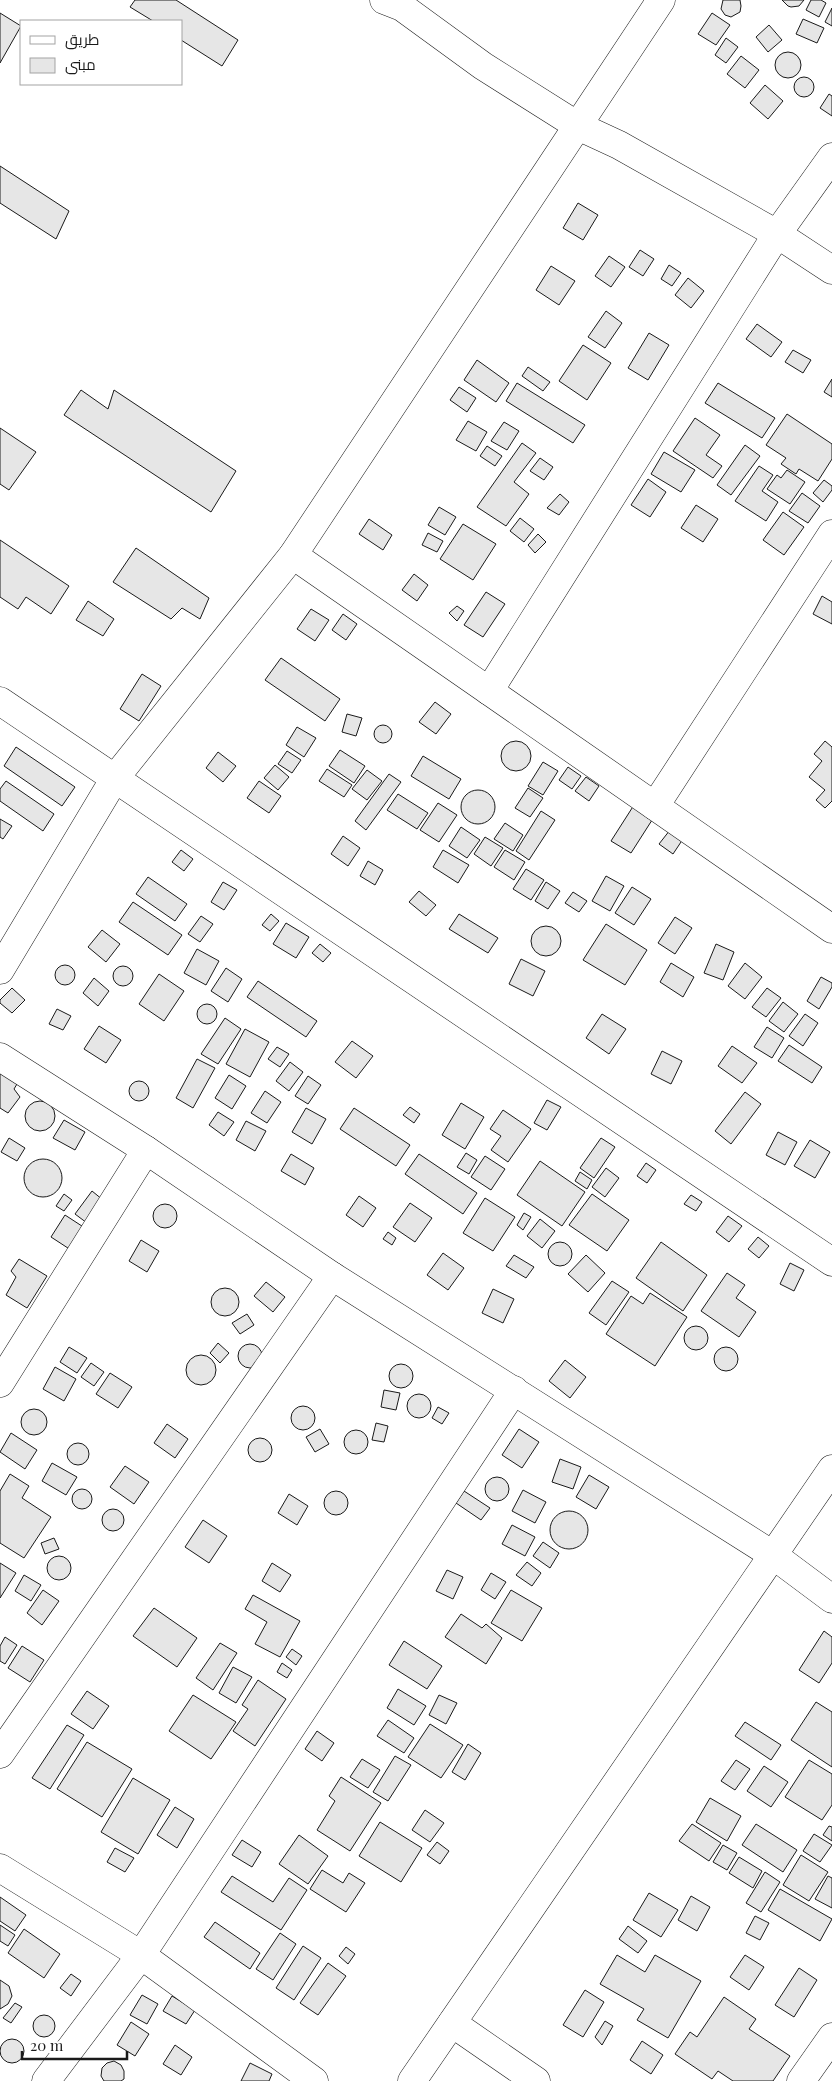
<svg xmlns="http://www.w3.org/2000/svg" width="832" height="2081" viewBox="0 0 832 2081" font-family="'Playfair Display',Cairo,serif">
  <style>
    .building { fill: #e6e6e6; stroke: #1a1a1a }
    .lines { fill: none; stroke-linecap: round; stroke-linejoin: round }
    .street-casing { stroke: #1a1a1a; stroke-width: 29 }
    .street { stroke: #fff; stroke-width: 28 }
  </style>
  <rect width="100%" height="100%" fill="#fff"/>
  <g class="building">
    <polygon points="135,0 176,0 238,40 222,66 181,40 181,21 153,21 130,7"/>
    <polygon points="723,0 740,0 741,6 740,12 731,17 725,15 721,9"/>
    <polygon points="782,0 804,0 799,6 791,7 788,6"/>
    <polygon points="811,0 821,0 826,3 819,17 806,10"/>
    <polygon points="832,8 832,26 825,22"/>
    <polygon points="0,13 21,26 0,63"/>
    <polygon points="712,13 730,25 716,45 698,34"/>
    <polygon points="803,19 824,28 817,43 796,34"/>
    <polygon points="769,25 782,40 768,52 756,37"/>
    <polygon points="726,38 738,47 726,63 715,55"/>
    <circle cx="788" cy="65" r="13"/>
    <polygon points="741,56 759,70 745,88 727,74"/>
    <circle cx="804" cy="87" r="10"/>
    <polygon points="765,85 783,101 768,119 750,103"/>
    <polygon points="829,94 832,96 832,116 820,108"/>
    <polygon points="0,166 69,211 56,239 0,203"/>
    <polygon points="578,203 598,215 583,240 563,228"/>
    <polygon points="640,250 654,259 643,276 629,267"/>
    <polygon points="609,256 625,267 611,287 595,276"/>
    <polygon points="669,265 681,273 672,286 661,279"/>
    <polygon points="551,266 575,281 559,305 536,290"/>
    <polygon points="688,278 704,291 691,308 675,295"/>
    <polygon points="606,311 622,323 605,348 588,337"/>
    <polygon points="757,324 782,342 771,357 746,339"/>
    <polygon points="649,333 669,345 648,380 628,368"/>
    <polygon points="583,345 611,363 587,400 559,381"/>
    <polygon points="793,350 811,360 803,373 785,362"/>
    <polygon points="477,360 509,383 496,402 464,380"/>
    <polygon points="528,367 550,382 543,391 522,376"/>
    <polygon points="832,379 832,397 824,392"/>
    <polygon points="517,383 585,425 573,443 506,401"/>
    <polygon points="718,383 775,418 762,438 705,403"/>
    <polygon points="459,387 476,398 467,412 450,400"/>
    <polygon points="81,390 108,409 114,390 236,471 211,512 64,415"/>
    <polygon points="787,414 832,444 832,459 818,481 799,469 796,474 781,464 786,458 766,445"/>
    <polygon points="695,418 720,435 706,455 722,466 713,478 673,451"/>
    <polygon points="468,421 487,432 476,451 456,440"/>
    <polygon points="504,422 519,431 507,450 491,441"/>
    <polygon points="0,428 36,452 9,490 0,484"/>
    <polygon points="522,443 536,453 514,482 529,494 506,526 477,507"/>
    <polygon points="745,445 760,456 731,495 717,485"/>
    <polygon points="487,446 502,456 495,466 480,456"/>
    <polygon points="664,452 695,470 681,492 651,474"/>
    <polygon points="540,458 553,467 544,480 530,471"/>
    <polygon points="759,466 773,475 762,491 778,502 766,521 735,501"/>
    <polygon points="787,470 805,482 790,504 767,489 777,475 781,478"/>
    <polygon points="648,479 666,492 650,517 631,505"/>
    <polygon points="824,480 832,486 832,490 823,502 813,493"/>
    <polygon points="802,493 820,506 808,523 789,511"/>
    <polygon points="560,494 569,502 559,515 547,508"/>
    <polygon points="696,505 718,519 703,542 681,528"/>
    <polygon points="439,507 456,517 445,535 428,525"/>
    <polygon points="783,512 804,527 784,555 763,540"/>
    <polygon points="520,518 534,529 524,542 510,531"/>
    <polygon points="369,519 392,535 383,550 359,534"/>
    <polygon points="463,524 496,544 473,580 440,559"/>
    <polygon points="428,533 443,541 437,552 422,545"/>
    <polygon points="538,534 546,542 535,553 528,545"/>
    <polygon points="0,540 69,586 51,614 26,597 18,609 0,597"/>
    <polygon points="136,548 209,598 200,619 182,608 171,619 113,582"/>
    <polygon points="414,574 428,585 417,601 402,590"/>
    <polygon points="486,592 505,604 483,637 464,625"/>
    <polygon points="822,596 832,602 832,624 813,614"/>
    <polygon points="88,601 114,619 103,636 76,620"/>
    <polygon points="457,606 464,611 457,621 449,613"/>
    <polygon points="311,609 329,620 315,641 297,629"/>
    <polygon points="343,614 357,624 346,640 332,630"/>
    <polygon points="281,658 340,699 325,721 265,680"/>
    <polygon points="142,674 161,686 139,721 120,709"/>
    <polygon points="435,702 451,714 436,734 419,722"/>
    <polygon points="347,714 362,718 356,736 342,732"/>
    <circle cx="383" cy="734" r="9"/>
    <polygon points="297,727 316,738 304,757 286,745"/>
    <polygon points="825,741 832,747 832,801 825,808 816,800 825,790 809,777 822,761 814,754"/>
    <circle cx="516" cy="756" r="15"/>
    <polygon points="16,747 75,787 62,806 4,766"/>
    <polygon points="340,750 365,766 354,783 329,766"/>
    <polygon points="287,751 301,760 292,773 278,764"/>
    <polygon points="218,752 236,766 223,782 206,768"/>
    <polygon points="423,756 461,779 449,799 411,776"/>
    <polygon points="543,762 558,771 543,795 528,786"/>
    <polygon points="275,765 289,777 278,790 264,778"/>
    <polygon points="568,767 581,776 572,789 559,780"/>
    <polygon points="327,769 352,785 344,797 319,781"/>
    <polygon points="367,770 382,781 367,800 352,789"/>
    <polygon points="389,774 401,782 366,830 355,821"/>
    <polygon points="586,777 599,786 589,801 575,791"/>
    <polygon points="6,781 54,814 43,831 0,801 0,789"/>
    <polygon points="259,781 281,796 269,813 247,798"/>
    <polygon points="528,788 543,798 530,817 515,808"/>
    <circle cx="478" cy="807" r="17"/>
    <polygon points="398,794 428,813 417,829 387,810"/>
    <polygon points="438,803 457,815 439,842 420,830"/>
    <polygon points="634,805 654,817 631,853 611,841"/>
    <polygon points="541,811 555,820 529,860 516,851"/>
    <polygon points="0,819 12,826 3,839 0,837"/>
    <polygon points="505,823 523,835 513,851 494,839"/>
    <polygon points="461,827 480,840 467,858 449,846"/>
    <polygon points="670,830 683,839 673,854 659,844"/>
    <polygon points="343,836 360,848 348,866 331,854"/>
    <polygon points="485,837 503,848 491,866 474,854"/>
    <polygon points="181,850 193,859 184,871 172,862"/>
    <polygon points="443,850 469,865 458,883 433,867"/>
    <polygon points="505,850 525,862 514,880 494,867"/>
    <polygon points="368,861 383,870 375,885 360,876"/>
    <polygon points="526,869 544,880 531,900 513,889"/>
    <polygon points="606,876 624,886 610,911 592,901"/>
    <polygon points="148,877 187,904 175,921 136,894"/>
    <polygon points="223,882 237,890 224,910 211,902"/>
    <polygon points="546,882 560,891 548,909 535,901"/>
    <polygon points="632,887 651,899 634,925 615,913"/>
    <polygon points="419,891 436,905 426,916 409,902"/>
    <polygon points="573,892 587,901 579,912 565,903"/>
    <polygon points="133,902 182,935 168,955 119,922"/>
    <polygon points="271,914 279,921 270,931 262,925"/>
    <polygon points="459,914 498,938 488,953 449,929"/>
    <polygon points="201,916 213,924 200,942 188,934"/>
    <polygon points="675,917 692,928 675,954 658,943"/>
    <polygon points="286,923 309,937 296,958 273,944"/>
    <polygon points="606,924 647,950 625,985 583,960"/>
    <circle cx="546" cy="941" r="15"/>
    <polygon points="102,930 120,944 106,962 88,947"/>
    <polygon points="320,944 331,953 323,962 312,953"/>
    <polygon points="716,944 734,952 723,980 704,973"/>
    <polygon points="197,949 219,961 206,985 184,973"/>
    <polygon points="521,959 545,971 533,996 509,984"/>
    <polygon points="671,963 694,977 683,997 660,982"/>
    <polygon points="745,963 762,977 745,999 728,986"/>
    <circle cx="65" cy="975" r="10"/>
    <circle cx="123" cy="976" r="10"/>
    <polygon points="226,968 242,979 228,1002 211,991"/>
    <polygon points="159,974 184,991 164,1021 139,1004"/>
    <polygon points="821,977 832,983 832,987 819,1009 807,1001"/>
    <polygon points="94,978 109,991 98,1006 83,993"/>
    <polygon points="258,981 317,1021 306,1037 247,997"/>
    <polygon points="12,988 25,1000 12,1013 0,1003 0,1000"/>
    <polygon points="767,988 781,998 766,1017 752,1007"/>
    <polygon points="783,1002 798,1014 784,1032 769,1021"/>
    <circle cx="207" cy="1014" r="10"/>
    <polygon points="57,1009 71,1016 63,1030 49,1024"/>
    <polygon points="602,1014 626,1029 609,1054 586,1038"/>
    <polygon points="805,1014 818,1023 803,1046 789,1036"/>
    <polygon points="225,1018 241,1029 218,1064 201,1054"/>
    <polygon points="99,1026 121,1040 106,1063 84,1049"/>
    <polygon points="767,1027 784,1038 772,1058 754,1047"/>
    <polygon points="245,1029 269,1042 250,1077 226,1064"/>
    <polygon points="352,1041 373,1056 356,1078 335,1062"/>
    <polygon points="789,1045 822,1067 812,1083 778,1061"/>
    <polygon points="732,1046 757,1063 742,1083 718,1066"/>
    <polygon points="277,1047 289,1054 280,1067 268,1059"/>
    <polygon points="662,1051 682,1061 671,1084 651,1074"/>
    <polygon points="197,1059 215,1068 193,1108 176,1098"/>
    <polygon points="290,1062 303,1072 289,1091 276,1081"/>
    <polygon points="0,1072 20,1079 14,1089 20,1097 8,1113 0,1108"/>
    <polygon points="229,1075 246,1086 232,1109 215,1098"/>
    <polygon points="308,1076 321,1085 308,1104 295,1096"/>
    <circle cx="139" cy="1091" r="10"/>
    <polygon points="265,1091 281,1102 267,1123 251,1113"/>
    <polygon points="745,1092 761,1104 731,1144 715,1131"/>
    <polygon points="547,1100 561,1107 547,1130 534,1123"/>
    <circle cx="40" cy="1116" r="15"/>
    <polygon points="461,1103 484,1117 465,1149 442,1135"/>
    <polygon points="410,1107 420,1114 414,1123 403,1115"/>
    <polygon points="306,1108 326,1119 312,1144 292,1132"/>
    <polygon points="354,1108 410,1145 396,1166 340,1129"/>
    <polygon points="503,1110 531,1129 508,1162 491,1150 501,1136 490,1129"/>
    <polygon points="218,1112 234,1122 224,1136 209,1125"/>
    <polygon points="64,1120 85,1132 75,1150 53,1138"/>
    <polygon points="246,1121 266,1131 255,1151 236,1140"/>
    <polygon points="778,1132 797,1142 785,1165 766,1155"/>
    <polygon points="9,1138 25,1148 17,1161 1,1152"/>
    <polygon points="601,1138 615,1147 594,1178 580,1168"/>
    <polygon points="810,1140 830,1152 815,1178 794,1166"/>
    <polygon points="466,1153 477,1160 469,1174 457,1167"/>
    <polygon points="291,1154 314,1168 305,1185 281,1171"/>
    <polygon points="419,1154 477,1193 463,1214 405,1174"/>
    <polygon points="485,1156 505,1169 491,1190 471,1177"/>
    <circle cx="43" cy="1178" r="19"/>
    <polygon points="540,1161 585,1192 562,1226 517,1195"/>
    <polygon points="646,1163 656,1170 647,1183 637,1176"/>
    <polygon points="606,1168 619,1178 605,1197 592,1187"/>
    <polygon points="580,1172 592,1180 587,1189 575,1181"/>
    <polygon points="92,1191 103,1200 87,1223 75,1214"/>
    <polygon points="64,1194 72,1200 64,1211 56,1206"/>
    <polygon points="592,1194 629,1220 607,1251 569,1225"/>
    <polygon points="691,1195 702,1202 696,1211 684,1204"/>
    <polygon points="359,1196 376,1208 363,1227 346,1215"/>
    <polygon points="485,1198 515,1217 493,1251 463,1233"/>
    <polygon points="410,1203 432,1218 415,1242 393,1227"/>
    <circle cx="165" cy="1216" r="12"/>
    <polygon points="524,1213 531,1217 523,1230 517,1225"/>
    <polygon points="65,1215 88,1230 74,1252 51,1237"/>
    <polygon points="728,1216 742,1226 729,1242 716,1232"/>
    <polygon points="540,1219 555,1231 542,1248 527,1236"/>
    <polygon points="388,1232 396,1238 392,1245 383,1239"/>
    <polygon points="758,1237 769,1246 759,1258 748,1249"/>
    <polygon points="141,1240 159,1251 147,1272 129,1261"/>
    <polygon points="661,1242 707,1275 683,1311 636,1278"/>
    <circle cx="560" cy="1254" r="12"/>
    <polygon points="443,1253 464,1268 448,1290 427,1275"/>
    <polygon points="514,1255 534,1267 526,1278 506,1266"/>
    <polygon points="586,1255 605,1273 588,1292 568,1274"/>
    <polygon points="19,1259 47,1276 27,1308 6,1295 16,1277 11,1271"/>
    <polygon points="790,1263 804,1270 794,1291 780,1284"/>
    <polygon points="727,1273 745,1285 736,1298 756,1312 739,1337 701,1311"/>
    <polygon points="612,1281 629,1292 606,1325 589,1313"/>
    <polygon points="266,1282 285,1297 273,1312 254,1296"/>
    <circle cx="225" cy="1302" r="14"/>
    <polygon points="493,1289 514,1299 503,1323 482,1313"/>
    <polygon points="650,1293 687,1317 655,1366 606,1334 631,1296 643,1304"/>
    <polygon points="247,1314 254,1325 240,1334 232,1323"/>
    <circle cx="696" cy="1338" r="12"/>
    <polygon points="218,1343 229,1353 220,1363 210,1353"/>
    <circle cx="250" cy="1356" r="12"/>
    <polygon points="69,1347 87,1358 77,1373 60,1362"/>
    <circle cx="726" cy="1359" r="12"/>
    <circle cx="201" cy="1370" r="15"/>
    <polygon points="565,1360 586,1377 570,1398 549,1381"/>
    <polygon points="91,1363 104,1372 94,1386 81,1377"/>
    <circle cx="401" cy="1376" r="12"/>
    <polygon points="55,1367 76,1379 64,1401 43,1389"/>
    <polygon points="110,1373 132,1387 118,1408 96,1394"/>
    <polygon points="384,1390 400,1393 396,1410 381,1407"/>
    <circle cx="419" cy="1406" r="12"/>
    <circle cx="303" cy="1418" r="12"/>
    <polygon points="438,1407 449,1413 442,1424 432,1418"/>
    <circle cx="34" cy="1422" r="13"/>
    <polygon points="376,1423 388,1426 384,1442 372,1440"/>
    <polygon points="167,1424 188,1439 175,1458 154,1443"/>
    <polygon points="320,1429 329,1444 315,1452 306,1437"/>
    <polygon points="519,1429 539,1442 522,1468 502,1455"/>
    <circle cx="356" cy="1442" r="12"/>
    <polygon points="11,1433 37,1450 25,1469 0,1452"/>
    <circle cx="260" cy="1450" r="12"/>
    <circle cx="78" cy="1454" r="11"/>
    <polygon points="560,1459 581,1467 573,1489 552,1482"/>
    <polygon points="52,1463 77,1477 66,1495 42,1481"/>
    <polygon points="125,1466 149,1482 134,1504 110,1487"/>
    <polygon points="10,1474 29,1486 22,1498 51,1517 24,1558 0,1543 0,1491"/>
    <polygon points="589,1475 609,1487 596,1509 576,1497"/>
    <circle cx="497" cy="1489" r="12"/>
    <circle cx="82" cy="1499" r="10"/>
    <polygon points="523,1490 546,1502 535,1523 512,1511"/>
    <polygon points="464,1491 490,1508 481,1520 456,1503"/>
    <circle cx="336" cy="1503" r="12"/>
    <polygon points="289,1494 308,1506 297,1525 278,1513"/>
    <circle cx="113" cy="1520" r="11"/>
    <circle cx="569" cy="1530" r="19"/>
    <polygon points="203,1520 227,1536 209,1563 185,1547"/>
    <polygon points="512,1525 535,1537 525,1556 502,1544"/>
    <polygon points="54,1538 59,1549 45,1554 41,1543"/>
    <polygon points="543,1542 559,1553 550,1568 533,1556"/>
    <circle cx="59" cy="1568" r="12"/>
    <polygon points="527,1562 541,1573 532,1586 516,1575"/>
    <polygon points="0,1563 16,1573 0,1598"/>
    <polygon points="272,1563 291,1575 280,1592 262,1581"/>
    <polygon points="447,1570 463,1577 453,1599 436,1591"/>
    <polygon points="491,1573 506,1582 495,1599 481,1590"/>
    <polygon points="24,1575 41,1585 31,1601 15,1591"/>
    <polygon points="43,1590 59,1601 42,1625 27,1613"/>
    <polygon points="511,1590 542,1608 522,1641 491,1623"/>
    <polygon points="253,1595 300,1621 280,1657 255,1644 267,1622 245,1609"/>
    <polygon points="154,1608 197,1638 177,1667 133,1636"/>
    <polygon points="461,1614 482,1628 486,1624 502,1638 486,1664 445,1637"/>
    <polygon points="824,1631 832,1637 832,1663 819,1683 799,1670"/>
    <polygon points="5,1637 17,1645 5,1664 0,1661 0,1646"/>
    <polygon points="404,1641 442,1666 427,1689 389,1665"/>
    <polygon points="220,1643 237,1653 213,1690 196,1678"/>
    <polygon points="22,1646 44,1660 30,1682 8,1668"/>
    <polygon points="292,1649 302,1656 296,1665 286,1657"/>
    <polygon points="282,1663 292,1670 287,1678 277,1672"/>
    <polygon points="233,1667 252,1677 236,1703 219,1693"/>
    <polygon points="258,1680 286,1699 255,1746 233,1731 248,1709 242,1705"/>
    <polygon points="398,1689 426,1706 414,1725 387,1708"/>
    <polygon points="87,1691 109,1706 93,1729 71,1714"/>
    <polygon points="193,1695 236,1722 211,1759 169,1731"/>
    <polygon points="439,1695 457,1703 446,1724 429,1715"/>
    <polygon points="816,1702 832,1712 832,1767 791,1740"/>
    <polygon points="388,1720 414,1738 404,1753 377,1736"/>
    <polygon points="745,1722 781,1745 771,1760 735,1736"/>
    <polygon points="430,1724 463,1745 441,1778 408,1757"/>
    <polygon points="67,1725 84,1735 50,1789 32,1778"/>
    <polygon points="317,1731 334,1743 322,1761 305,1749"/>
    <polygon points="87,1742 132,1769 102,1817 57,1789"/>
    <polygon points="468,1744 481,1753 465,1780 452,1772"/>
    <polygon points="395,1756 411,1765 388,1801 373,1792"/>
    <polygon points="362,1759 380,1770 368,1788 350,1777"/>
    <polygon points="736,1760 750,1769 735,1790 721,1781"/>
    <polygon points="809,1760 832,1774 832,1805 822,1820 785,1797"/>
    <polygon points="764,1766 788,1782 771,1807 747,1791"/>
    <polygon points="341,1777 381,1803 350,1851 317,1830 335,1801 329,1796"/>
    <polygon points="133,1778 170,1800 138,1854 101,1832"/>
    <polygon points="710,1798 741,1816 727,1841 696,1822"/>
    <polygon points="175,1807 194,1819 177,1848 157,1835"/>
    <polygon points="425,1810 444,1823 430,1842 412,1830"/>
    <polygon points="380,1822 422,1848 401,1882 359,1856"/>
    <polygon points="692,1824 721,1843 709,1861 679,1841"/>
    <polygon points="756,1824 797,1850 783,1872 742,1845"/>
    <polygon points="829,1826 832,1827 832,1841 823,1835"/>
    <polygon points="814,1834 832,1845 820,1862 803,1851"/>
    <polygon points="299,1835 328,1856 308,1884 279,1864"/>
    <polygon points="242,1840 261,1852 252,1867 232,1855"/>
    <polygon points="437,1842 449,1851 440,1864 427,1855"/>
    <polygon points="723,1845 737,1853 727,1870 713,1862"/>
    <polygon points="115,1848 134,1858 125,1872 107,1862"/>
    <polygon points="801,1855 828,1872 809,1901 783,1885"/>
    <polygon points="739,1857 762,1871 753,1888 729,1873"/>
    <polygon points="322,1870 343,1883 349,1873 365,1883 346,1912 310,1889"/>
    <polygon points="765,1872 780,1882 761,1912 746,1903"/>
    <polygon points="232,1876 273,1902 289,1878 307,1890 281,1930 221,1892"/>
    <polygon points="828,1876 832,1878 832,1908 815,1899"/>
    <polygon points="780,1889 832,1919 820,1941 768,1910"/>
    <polygon points="649,1893 678,1910 661,1937 633,1920"/>
    <polygon points="691,1896 710,1907 697,1931 678,1920"/>
    <polygon points="0,1897 26,1915 15,1931 0,1921"/>
    <polygon points="755,1916 769,1923 760,1940 746,1933"/>
    <polygon points="215,1922 260,1953 250,1969 204,1937"/>
    <polygon points="0,1925 15,1935 8,1946 0,1941"/>
    <polygon points="628,1926 647,1941 638,1953 619,1939"/>
    <polygon points="24,1929 60,1954 44,1978 8,1953"/>
    <polygon points="280,1933 296,1944 273,1980 256,1969"/>
    <polygon points="303,1946 321,1958 294,2000 276,1988"/>
    <polygon points="346,1947 355,1954 348,1964 339,1956"/>
    <polygon points="617,1955 645,1972 655,1955 701,1981 668,2038 637,2020 644,2009 600,1984"/>
    <polygon points="745,1955 764,1967 749,1990 730,1977"/>
    <polygon points="328,1963 346,1976 318,2015 300,2003"/>
    <polygon points="799,1968 817,1980 794,2017 775,2005"/>
    <polygon points="71,1974 81,1981 71,1996 60,1988"/>
    <polygon points="0,1980 9,1986 12,1996 8,2004 0,2009"/>
    <polygon points="585,1990 604,2002 583,2037 563,2025"/>
    <polygon points="142,1995 158,2004 147,2024 130,2015"/>
    <polygon points="172,1996 195,2010 186,2024 163,2011"/>
    <polygon points="724,1997 756,2019 749,2029 790,2056 773,2081 733,2081 718,2071 712,2079 675,2054 690,2032 697,2037"/>
    <polygon points="15,2003 22,2007 11,2023 3,2018"/>
    <circle cx="44" cy="2026" r="11"/>
    <polygon points="605,2021 613,2026 602,2045 595,2037"/>
    <polygon points="131,2022 149,2034 135,2056 117,2045"/>
    <circle cx="12" cy="2051" r="12"/>
    <polygon points="642,2041 663,2055 651,2074 630,2060"/>
    <polygon points="175,2045 192,2057 181,2075 163,2064"/>
    <polygon points="114,2061 121,2065 124,2071 124,2079 121,2081 104,2081 101,2076 102,2068 107,2063"/>
    <polygon points="250,2063 272,2074 269,2081 241,2081"/>
  </g>
  <g class="lines">
    <g class="street-casing">
      <g id="street">
        <polyline points="384,0 402,7 483,66 578,126 619,145 777,234 832,270"/>
        <polyline points="293,555 832,929"/>
        <polyline points="489,691 777,234 832,157"/>
        <polyline points="0,701 832,1262"/>
        <polyline points="655,806 832,534"/>
        <polyline points="0,970 115,778 293,555 661,0"/>
        <polyline points="0,1057 146,1150 332,1276 773,1555 832,1599"/>
        <polyline points="0,1383 146,1150"/>
        <polyline points="0,1754 332,1276"/>
        <polyline points="0,1868 141,1955 314,2081"/>
        <polyline points="452,2023 536,2081"/>
        <polyline points="46,2081 141,1955 514,1390"/>
        <polyline points="412,2081 832,1469"/>
        <polyline points="801,2081 832,2037"/>
      </g>
    </g>
    <use href="#street" class="street"/>
  </g>
  <rect x="20" y="20" width="162" height="65" fill="#ffffff" stroke="#a3a3a3"/>
  <rect x="30" y="36" width="25" height="8" fill="#ffffff" stroke="#a3a3a3"/>
  <text x="65" y="45" font-size="15" fill="#1a1a1a">طريق</text>
  <rect x="30" y="58" width="25" height="15" fill="#e6e6e6" stroke="#a3a3a3"/>
  <text x="65" y="70" font-size="15" fill="#1a1a1a">مبنى</text>
  <path d="M22 2051v8h105v-8" fill="none" stroke="#1a1a1a" stroke-width="2.5"/>
  <text x="30" y="2051" font-size="15" fill="#1a1a1a" stroke="#ffffff" stroke-width="4" paint-order="stroke">20 m</text>
</svg>
